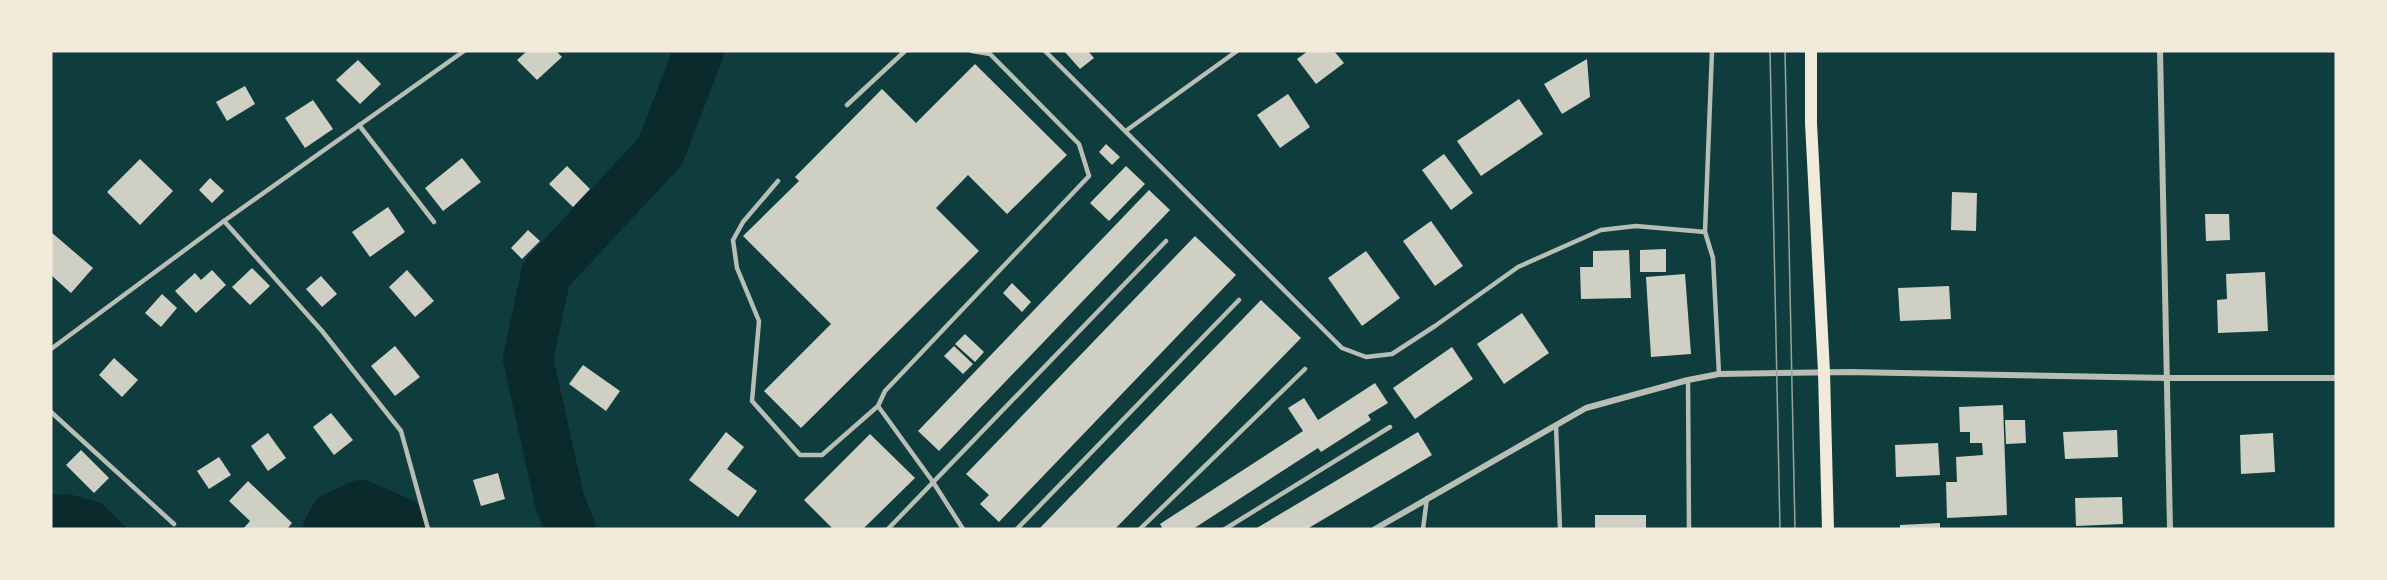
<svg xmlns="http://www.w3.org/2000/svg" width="2387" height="580" viewBox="0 0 2387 580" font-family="Ubuntu,sans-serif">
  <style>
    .water { fill: #0a2a2b }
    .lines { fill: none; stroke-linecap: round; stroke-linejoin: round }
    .river { stroke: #0a2a2b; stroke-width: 50 }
    .building { fill: #cfcfc3 }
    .service { stroke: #b8beb3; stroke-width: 4.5 }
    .minor { stroke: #b8beb3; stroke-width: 6 }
    .secondary { stroke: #f1e9da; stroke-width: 12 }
    .tram { stroke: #97a49c; stroke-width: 1.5 }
  </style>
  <rect width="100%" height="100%" fill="#0f3d3e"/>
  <polygon class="water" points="69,494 101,503 128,529 51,529 51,495"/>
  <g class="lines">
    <g class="river">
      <polyline points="328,529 335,517 361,505 400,522 402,529"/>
      <polyline points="571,529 560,503 528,359 546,274 660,152 699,51"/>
    </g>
  </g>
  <g class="building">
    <polygon points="527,51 556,51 562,57 537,80 517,60"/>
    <polygon points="1064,51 1088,51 1094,58 1080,69"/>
    <polygon points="1308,51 1334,51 1344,63 1316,84 1297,59"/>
    <polygon points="1587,59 1590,97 1562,114 1544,84"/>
    <polygon points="358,60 381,84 360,104 336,80"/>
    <polygon points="975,64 1067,155 1007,214 968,175 936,208 979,251 801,428 764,391 831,324 743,236 799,181 795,177 882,89 916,123"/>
    <polygon points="245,86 255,104 227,121 216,102"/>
    <polygon points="1288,94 1310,127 1280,148 1257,115"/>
    <polygon points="1519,99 1543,134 1481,176 1457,141"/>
    <polygon points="313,100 333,129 305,148 285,118"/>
    <polygon points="1106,144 1120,157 1112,165 1099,152"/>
    <polygon points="1444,154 1473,193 1451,210 1422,170"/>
    <polygon points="462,158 481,182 443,211 425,188"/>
    <polygon points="140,159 173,191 140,225 107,192"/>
    <polygon points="567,166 590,189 573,207 549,184"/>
    <polygon points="1126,166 1145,184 1109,221 1090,203"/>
    <polygon points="210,178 224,191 212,203 199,190"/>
    <polygon points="1149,190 1170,210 939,451 918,431"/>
    <polygon points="1952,192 1977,193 1976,231 1951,230"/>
    <polygon points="388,207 405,232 370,257 352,232"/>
    <polygon points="2205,214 2229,214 2230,240 2206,241"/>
    <polygon points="1431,221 1463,266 1435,286 1403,241"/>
    <polygon points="528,230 540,241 522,259 511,248"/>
    <polygon points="51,232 93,268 71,293 51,275"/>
    <polygon points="1195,236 1236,275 999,522 980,504 989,495 966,474"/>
    <polygon points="1666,249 1666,272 1640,272 1640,250"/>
    <polygon points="1629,250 1631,298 1581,299 1580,267 1593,267 1593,251"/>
    <polygon points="1366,251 1400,298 1362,326 1328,278"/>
    <polygon points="252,268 270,286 250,305 232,287"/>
    <polygon points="212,270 226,285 196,313 175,291 195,273 201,280"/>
    <polygon points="407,270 434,301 415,317 389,287"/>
    <polygon points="2265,272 2268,331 2218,333 2217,300 2227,299 2226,274"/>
    <polygon points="1685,274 1691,354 1651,357 1646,277"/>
    <polygon points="321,276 337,294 322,307 306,289"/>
    <polygon points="1012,283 1031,302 1022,312 1003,293"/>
    <polygon points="1949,286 1951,319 1900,321 1898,288"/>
    <polygon points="162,294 177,308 161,327 145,313"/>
    <polygon points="1261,300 1301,338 1115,529 1039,529"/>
    <polygon points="1522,313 1549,353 1504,384 1477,344"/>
    <polygon points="965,334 984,352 975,362 955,344"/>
    <polygon points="395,346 420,377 395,396 371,366"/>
    <polygon points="954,346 973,364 963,374 944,356"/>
    <polygon points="1452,347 1473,379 1415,419 1393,388"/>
    <polygon points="114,358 138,380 122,397 99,375"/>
    <polygon points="583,365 620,391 606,411 569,384"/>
    <polygon points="1375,383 1388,403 1368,415 1371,420 1321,452 1318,448 1193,529 1163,529 1160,524 1303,431 1288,408 1304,398 1318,420"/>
    <polygon points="2003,405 2007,515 1947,518 1946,482 1957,482 1956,457 1983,455 1982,443 1970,443 1970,432 1960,432 1959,407"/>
    <polygon points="331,413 353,440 334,455 313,427"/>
    <polygon points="2005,420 2025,420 2026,443 2006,444"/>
    <polygon points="2117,430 2118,457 2065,459 2063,432"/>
    <polygon points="726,432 744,447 727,469 757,491 738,517 689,480"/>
    <polygon points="1418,432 1432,455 1307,529 1255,529"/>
    <polygon points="268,433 286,458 268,471 251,446"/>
    <polygon points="2273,433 2275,472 2241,474 2240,435"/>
    <polygon points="870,434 915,478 863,529 833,529 804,500"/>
    <polygon points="1938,443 1940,475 1896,477 1895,445"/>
    <polygon points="81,450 109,478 94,493 66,465"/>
    <polygon points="219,457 231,475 209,489 197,471"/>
    <polygon points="498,473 505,499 481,506 473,480"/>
    <polygon points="248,481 292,523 287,529 243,529 250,521 229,501"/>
    <polygon points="2122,497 2123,524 2076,526 2075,498"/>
    <rect x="1595" y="515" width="51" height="14"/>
    <polygon points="1940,523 1940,529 1900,529 1900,525"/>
  </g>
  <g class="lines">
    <g class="service">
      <polyline points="1045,51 1342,348 1366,357 1392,354 1435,326 1518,267 1601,230 1636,226 1705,232 1713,258 1719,374"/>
      <polyline points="847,105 905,51"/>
      <polyline points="359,125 434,222"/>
      <polyline points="1127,130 1237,51"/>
      <polyline points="778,181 743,222 733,240 737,268 759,321 752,401 800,455 822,455 878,406 885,391 1089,176 1079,144 990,54 972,51"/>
      <polyline points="224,221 322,331 401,431 428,529"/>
      <polyline points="1705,232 1712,51"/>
      <polyline points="51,349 224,221 464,51"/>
      <polyline points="1688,380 1689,529"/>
      <polyline points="878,406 933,482 963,529"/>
      <polyline points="51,412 174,524"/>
      <polyline points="1556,426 1560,529"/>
      <polyline points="888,529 1166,241"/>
      <polyline points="1017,529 1239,300"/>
      <polyline points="1140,529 1305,369"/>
      <polyline points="1225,529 1390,427"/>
      <polyline points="1423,529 1427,498"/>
    </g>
    <g class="minor">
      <polyline points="2160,51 2170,529"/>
      <polyline points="1375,529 1586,408 1688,380 1719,374 1849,372 2167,378 2336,378"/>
    </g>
    <polyline class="secondary" points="1811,51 1811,123 1824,372 1828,529"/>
    <g class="tram">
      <polyline points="1770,51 1780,529"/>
      <polyline points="1785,51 1795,529"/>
    </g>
  </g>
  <rect width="2387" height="580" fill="none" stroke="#f1e9da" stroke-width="105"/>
</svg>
